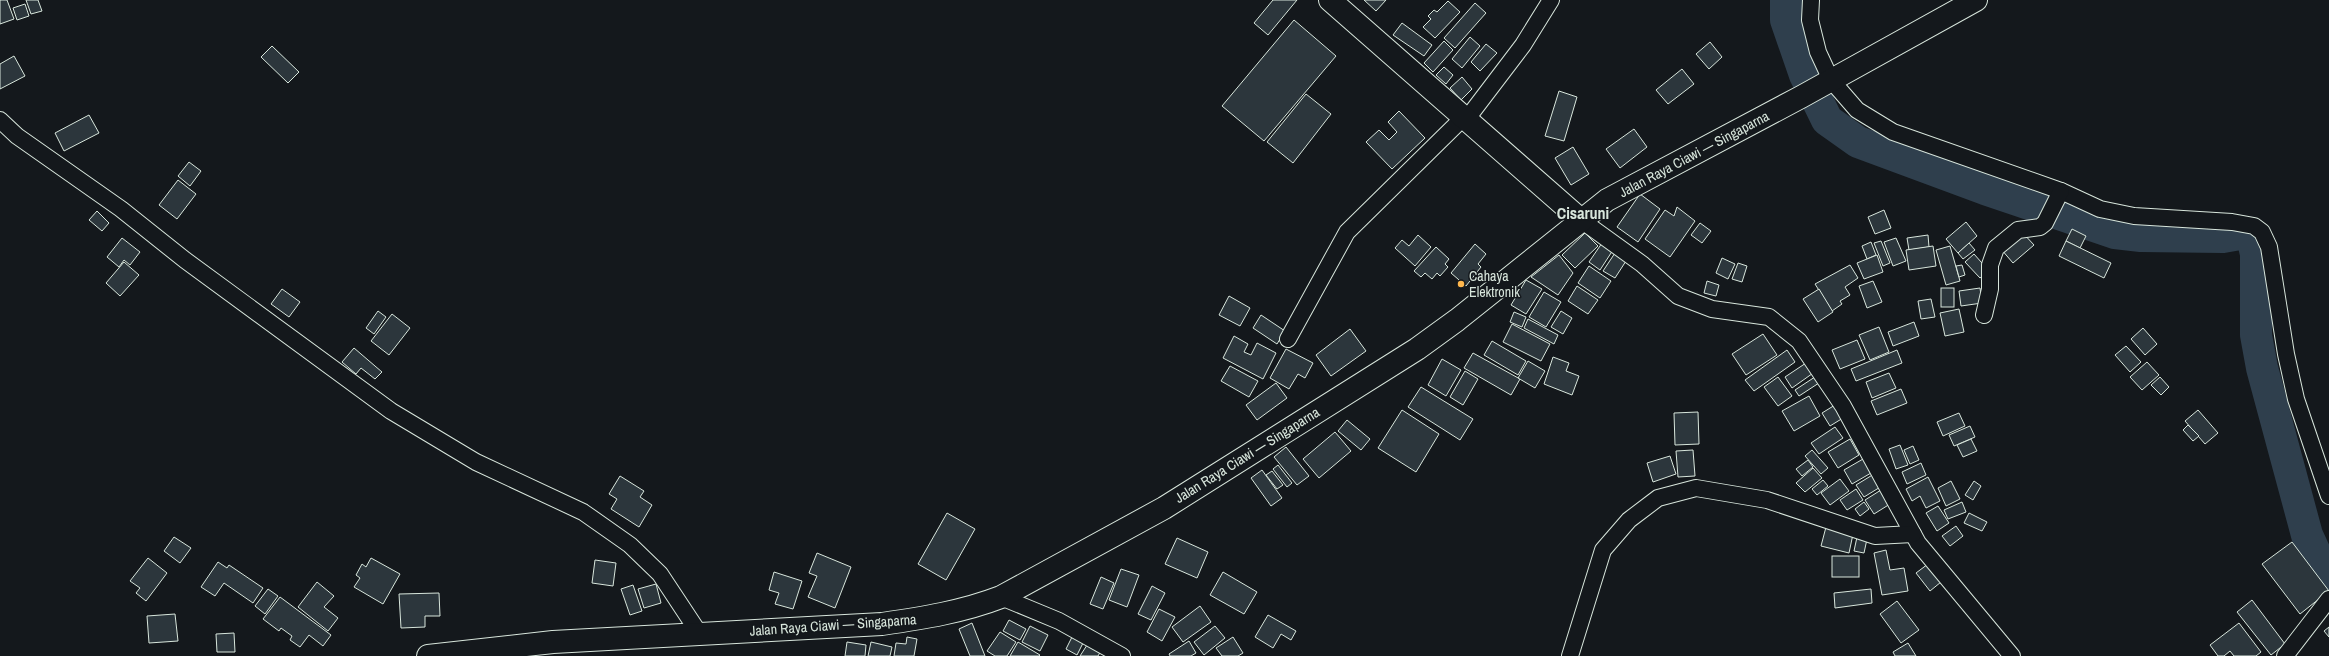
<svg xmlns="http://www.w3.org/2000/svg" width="2329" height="656" viewBox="0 0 2329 656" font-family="'Archivo Narrow',sans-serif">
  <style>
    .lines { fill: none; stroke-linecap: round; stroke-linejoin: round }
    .river { stroke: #2f3f4d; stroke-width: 32 }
    .building { fill: #2c363c; stroke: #d8e6dc }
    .street-casing { stroke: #d8e6dc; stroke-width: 18 }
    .secondary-casing { stroke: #d8e6dc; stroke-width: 24 }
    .street { stroke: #14181c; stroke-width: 16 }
    .secondary { stroke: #14181c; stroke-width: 22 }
    .poi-dot { fill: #ffb74d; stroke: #14181c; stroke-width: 1.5 }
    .labels { text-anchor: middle; stroke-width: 3; stroke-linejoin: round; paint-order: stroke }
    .street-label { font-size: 14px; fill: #d8e6dc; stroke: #14181c }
    .poi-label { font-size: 14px; fill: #d8e6dc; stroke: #14181c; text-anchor: start }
    .quarter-label { font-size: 16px; font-weight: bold; fill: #d8e6dc; stroke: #14181c }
  </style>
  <rect width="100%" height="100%" fill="#14181c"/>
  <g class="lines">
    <polyline class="river" points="1786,0 1786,20 1805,75 1827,120 1858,142 1985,189 2115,233 2141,236 2223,237 2240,234 2252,237 2256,254 2256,335 2262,368 2307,535 2329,583"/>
  </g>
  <g class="building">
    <polygon points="0,0 7,0 14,19 0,24"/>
    <polygon points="26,0 38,0 42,11 31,14"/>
    <polygon points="1273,0 1297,0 1268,35 1254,23"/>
    <polygon points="1364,0 1386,0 1376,11"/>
    <polygon points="1448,1 1460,12 1435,38 1423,27 1431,19 1428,16 1434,10 1437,12"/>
    <polygon points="1475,3 1486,13 1455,48 1444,38"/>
    <polygon points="25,4 29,16 17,20 13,8"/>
    <polygon points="1294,20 1336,56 1264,141 1222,106"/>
    <polygon points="1402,23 1432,45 1424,56 1393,35"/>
    <polygon points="1470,37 1480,46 1462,68 1452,59"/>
    <polygon points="1444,41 1453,50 1433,72 1424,63"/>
    <polygon points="1710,42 1722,57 1709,69 1696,54"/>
    <polygon points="1486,44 1497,53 1480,71 1471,62"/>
    <polygon points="272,46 299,72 288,83 261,57"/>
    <polygon points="14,56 25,76 0,89 0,64"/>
    <polygon points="1444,67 1453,75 1446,84 1436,75"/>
    <polygon points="1682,69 1694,84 1668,104 1656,90"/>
    <polygon points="1462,77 1472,89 1461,100 1450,88"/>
    <polygon points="1559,91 1577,97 1564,141 1545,136"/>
    <polygon points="1306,94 1331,114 1293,163 1267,142"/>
    <polygon points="1399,111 1425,138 1392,169 1366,142 1379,130 1389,140 1397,132 1388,122"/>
    <polygon points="89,115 99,133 64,151 55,133"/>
    <polygon points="1634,129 1647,147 1620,168 1606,149"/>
    <polygon points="1573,147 1589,174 1571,185 1555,158"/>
    <polygon points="189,162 201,171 190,186 178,176"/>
    <polygon points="178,180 196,194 177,219 159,205"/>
    <polygon points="1640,194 1660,209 1638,242 1617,227"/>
    <polygon points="1677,207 1695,221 1670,257 1645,239 1665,210 1674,216"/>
    <polygon points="1884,210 1891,228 1875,234 1868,217"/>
    <polygon points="97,211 109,223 102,231 89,220"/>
    <polygon points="1966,222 1977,236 1958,253 1946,239"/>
    <polygon points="1700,223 1711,231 1702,243 1691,235"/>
    <polygon points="2072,229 2086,236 2080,248 2066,241"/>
    <polygon points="2022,232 2034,245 2013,263 2001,249"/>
    <polygon points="1585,233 1598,246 1575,268 1562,255"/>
    <polygon points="1418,235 1431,247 1415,266 1395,248 1402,240 1409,246"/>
    <polygon points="1928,235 1929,247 1909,250 1907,238"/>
    <polygon points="122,238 140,252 130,265 124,260 119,267 107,257"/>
    <polygon points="1896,238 1906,261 1893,266 1884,242"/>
    <polygon points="1881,241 1890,263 1883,266 1874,243"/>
    <polygon points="2066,241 2111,263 2104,278 2059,256"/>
    <polygon points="1871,242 1876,255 1867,259 1862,246"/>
    <polygon points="1602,243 1613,250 1600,270 1589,262"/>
    <polygon points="1969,243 1975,250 1963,259 1958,253"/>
    <polygon points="1475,244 1486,254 1478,264 1481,267 1466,286 1451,273"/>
    <polygon points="1933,246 1936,266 1909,270 1906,250"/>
    <polygon points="1950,246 1960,281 1946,285 1936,250"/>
    <polygon points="1436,247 1449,259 1445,264 1448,267 1440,276 1437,273 1432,279 1425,273 1421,277 1414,271"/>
    <polygon points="1615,253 1626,261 1615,278 1603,271"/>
    <polygon points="1974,254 1989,271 1980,278 1965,262"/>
    <polygon points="1559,255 1573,273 1558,295 1531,277"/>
    <polygon points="1877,255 1883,272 1864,279 1857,263"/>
    <polygon points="1722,258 1735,264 1728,279 1716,273"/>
    <polygon points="124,262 139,275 120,296 106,283"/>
    <polygon points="1738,263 1747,266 1742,282 1732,279"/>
    <polygon points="1850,265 1858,278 1845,287 1850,295 1840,301 1842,304 1832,311 1815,284"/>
    <polygon points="1962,265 1965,275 1959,277 1956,266"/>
    <polygon points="1589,266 1611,281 1600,298 1578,283"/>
    <polygon points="1526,280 1542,289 1526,314 1511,305"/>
    <polygon points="1707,281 1719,285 1716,296 1704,293"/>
    <polygon points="1873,281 1882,302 1867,308 1859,286"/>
    <polygon points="1577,286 1598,300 1588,314 1568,301"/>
    <rect x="1941" y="288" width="13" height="19"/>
    <polygon points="1980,288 1982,303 1961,306 1959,291"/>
    <polygon points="282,289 300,302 289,317 271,304"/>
    <polygon points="1819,289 1833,312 1818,322 1803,299"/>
    <polygon points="1544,292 1561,302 1546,327 1529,317"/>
    <polygon points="1229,296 1250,308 1240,326 1219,315"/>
    <polygon points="1931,299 1935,317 1921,319 1918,301"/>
    <polygon points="1959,309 1964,332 1945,336 1940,313"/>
    <polygon points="378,311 386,317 374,334 366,328"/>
    <polygon points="1561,311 1572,318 1563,334 1551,327"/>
    <polygon points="1514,312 1526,317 1522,327 1510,322"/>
    <polygon points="392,314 410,328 389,355 371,341"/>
    <polygon points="1261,315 1285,331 1277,344 1253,328"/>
    <polygon points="1528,319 1558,335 1554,344 1524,328"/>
    <polygon points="1914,322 1919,336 1893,346 1888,332"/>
    <polygon points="1512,324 1550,344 1541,361 1503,342"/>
    <polygon points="1879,327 1889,352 1870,360 1859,335"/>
    <polygon points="2143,328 2157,344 2145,355 2131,339"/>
    <polygon points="1350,329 1366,351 1331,376 1316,355"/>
    <polygon points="1763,334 1777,355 1746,375 1732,354"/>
    <polygon points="1234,336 1248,344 1244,352 1251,355 1257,343 1276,353 1263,379 1223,358"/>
    <polygon points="1857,340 1865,359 1840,369 1832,350"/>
    <polygon points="1492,341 1526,361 1518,375 1484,355"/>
    <polygon points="2126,346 2141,362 2130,372 2115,355"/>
    <polygon points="354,348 382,372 375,379 361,368 356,374 342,362"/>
    <polygon points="1286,349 1313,363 1305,378 1298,374 1289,389 1270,378"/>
    <polygon points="1787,350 1795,362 1754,391 1745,380"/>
    <polygon points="1897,350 1902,363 1856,381 1851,369"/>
    <polygon points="1473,353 1520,379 1511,395 1464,368"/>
    <polygon points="1553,357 1569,363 1566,371 1579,376 1572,395 1544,384"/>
    <polygon points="1442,359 1461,370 1446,396 1428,385"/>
    <polygon points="1528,361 1545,371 1535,388 1518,378"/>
    <polygon points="1809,361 1816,371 1792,388 1785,377"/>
    <polygon points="2147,362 2159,375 2142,390 2130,377"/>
    <polygon points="1230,366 1258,381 1249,397 1221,381"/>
    <polygon points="1465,371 1478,379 1463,405 1450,397"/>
    <polygon points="1889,373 1896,388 1872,398 1866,382"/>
    <polygon points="1818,375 1822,381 1799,396 1795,390"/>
    <polygon points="1778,377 1792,396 1778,406 1764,387"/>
    <polygon points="2160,377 2169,387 2161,395 2151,385"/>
    <polygon points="1276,383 1287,398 1257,420 1246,405"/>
    <polygon points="1421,387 1473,419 1460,440 1408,407"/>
    <polygon points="1901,389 1907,403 1877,415 1871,401"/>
    <polygon points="1809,396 1820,416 1794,431 1782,411"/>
    <polygon points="1835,405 1843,418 1830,426 1822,413"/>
    <polygon points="1402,410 1439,434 1416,472 1378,448"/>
    <polygon points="2198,410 2218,433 2205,444 2185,421"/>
    <polygon points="1698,412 1699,444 1675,445 1674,413"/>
    <polygon points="1959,413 1965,426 1943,436 1937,422"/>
    <polygon points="1347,420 1370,439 1361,450 1338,431"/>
    <polygon points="2188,425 2199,436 2193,441 2183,430"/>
    <polygon points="1970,426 1975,437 1954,446 1949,435"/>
    <polygon points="1835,427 1843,438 1819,454 1811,443"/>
    <polygon points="1335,432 1351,451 1319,478 1303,459"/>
    <polygon points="1850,439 1859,455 1838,468 1828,452"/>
    <polygon points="1971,439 1977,451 1963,457 1957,445"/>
    <polygon points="1900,445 1908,465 1896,469 1889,449"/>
    <polygon points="1913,446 1919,460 1910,464 1904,450"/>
    <polygon points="1286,447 1309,476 1297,485 1274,457"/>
    <polygon points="1693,450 1695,476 1678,477 1676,451"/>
    <polygon points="1812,450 1828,468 1821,474 1805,456"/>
    <polygon points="1670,456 1676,474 1653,482 1647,463"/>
    <polygon points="1863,459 1871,473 1852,484 1844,470"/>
    <polygon points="1808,460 1813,467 1802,476 1796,469"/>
    <polygon points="1921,463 1926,475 1907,484 1902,472"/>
    <polygon points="1278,465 1292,483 1287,487 1273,469"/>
    <polygon points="1813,468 1822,478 1805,492 1796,483"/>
    <polygon points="1262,470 1282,498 1271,506 1251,478"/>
    <polygon points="1272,471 1283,485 1277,489 1266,475"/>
    <polygon points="1874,474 1882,486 1864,497 1856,485"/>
    <polygon points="620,476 644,491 640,497 652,505 639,527 611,509 617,499 609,494"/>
    <polygon points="1928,477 1940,501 1926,508 1920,496 1912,501 1906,489"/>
    <polygon points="1840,479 1849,491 1830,505 1821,493"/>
    <polygon points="1823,480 1828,486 1817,495 1812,489"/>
    <polygon points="1951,481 1960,499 1946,506 1938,488"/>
    <polygon points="1974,481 1981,486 1973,500 1965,495"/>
    <polygon points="1856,489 1863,500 1847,510 1840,500"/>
    <polygon points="1881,490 1890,504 1874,514 1865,500"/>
    <polygon points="1864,502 1869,509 1860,516 1855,509"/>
    <polygon points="1962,502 1966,512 1948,519 1944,510"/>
    <polygon points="1938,506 1949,523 1937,531 1926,513"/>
    <polygon points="947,513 975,529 946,580 918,564"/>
    <polygon points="1969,513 1987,522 1982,531 1964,523"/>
    <polygon points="1956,526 1963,536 1950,546 1942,536"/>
    <polygon points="1826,527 1853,534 1849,553 1821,546"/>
    <polygon points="174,537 191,548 180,563 164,551"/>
    <polygon points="1857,537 1867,539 1864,553 1854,551"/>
    <polygon points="1177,538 1208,552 1197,578 1165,564"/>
    <polygon points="2292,542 2329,591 2300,614 2262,564"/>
    <polygon points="1886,550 1890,570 1904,568 1908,591 1882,595 1874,553"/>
    <polygon points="817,553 851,567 835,608 808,597 817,576 809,573"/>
    <rect x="1832" y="556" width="27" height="21"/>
    <polygon points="148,558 167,573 146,601 136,593 140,588 130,581"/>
    <polygon points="371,558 400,574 383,604 354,587 360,578 356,575 362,564 366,567"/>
    <polygon points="595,560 616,563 613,586 592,583"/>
    <polygon points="218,562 227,568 229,565 263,588 253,603 224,583 215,596 201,587"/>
    <polygon points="1928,564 1941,582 1930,591 1916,573"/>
    <polygon points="1121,569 1139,575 1127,607 1109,600"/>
    <polygon points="774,572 802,581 793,609 775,604 779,593 769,590"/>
    <polygon points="1223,572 1257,592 1244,614 1210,595"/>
    <polygon points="1101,577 1114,583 1103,609 1090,604"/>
    <polygon points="317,582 334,596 324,607 338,618 328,631 298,607"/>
    <polygon points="656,584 661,603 644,608 638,589"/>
    <polygon points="633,585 642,611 630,615 621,589"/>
    <polygon points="1152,586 1165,593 1151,620 1138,614"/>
    <polygon points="268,589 278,596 265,614 255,606"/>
    <polygon points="1871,589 1872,603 1835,608 1834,593"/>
    <polygon points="439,593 440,616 425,616 425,627 401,628 399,594"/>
    <polygon points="280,597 331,635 323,646 309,635 300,647 290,640 292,636 281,628 279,631 263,619"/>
    <polygon points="2252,600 2285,644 2271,655 2237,612"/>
    <polygon points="1897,601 1919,630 1901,643 1880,614"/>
    <polygon points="1200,606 1211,622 1183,642 1172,627"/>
    <polygon points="1159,609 1175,617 1162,641 1147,632"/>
    <polygon points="175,614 178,641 149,643 147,616"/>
    <polygon points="1268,615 1296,631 1291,640 1281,634 1273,648 1255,637"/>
    <polygon points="1009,620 1026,629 1020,640 1003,631"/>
    <polygon points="972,623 985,656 970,656 959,629"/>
    <polygon points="2239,623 2261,652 2256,656 2234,656 2230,651 2224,656 2218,656 2210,645"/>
    <polygon points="1030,626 1048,635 1040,651 1022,642"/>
    <polygon points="1215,626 1225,638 1204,655 1194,642"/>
    <polygon points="2329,627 2329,637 2324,631"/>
    <polygon points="1000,632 1016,642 1007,656 995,656 987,651"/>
    <polygon points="234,633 235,652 217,652 216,634"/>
    <polygon points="1073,635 1084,641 1077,655 1066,649"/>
    <polygon points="907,637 917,639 914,656 894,656 896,643 906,644"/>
    <polygon points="1233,637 1243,653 1238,656 1222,656 1216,648"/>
    <polygon points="1189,641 1196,653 1191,656 1170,656 1169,654"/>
    <polygon points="847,642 866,645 865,656 845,656"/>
    <polygon points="871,642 892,647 890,656 868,656"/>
    <polygon points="1018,642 1040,655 1039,656 1010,656"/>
    <polygon points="1089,642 1102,649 1098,656 1080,656"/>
    <polygon points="1908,643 1916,656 1895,656 1893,652"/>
  </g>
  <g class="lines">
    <g class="street-casing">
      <g id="street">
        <polyline points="1811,0 1810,20 1818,52 1831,80 1857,110 1893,132 2061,191 2100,209 2134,216 2232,222 2254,226 2262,232 2269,247 2286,354 2296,399 2329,496"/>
        <polyline points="0,120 17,136 121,209 185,260 391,411 476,462 583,512 630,545 660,574 699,633"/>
        <polyline points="1466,120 1523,45 1551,0"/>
        <polyline points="1581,220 1642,264 1678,296 1712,309 1769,317 1799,341 1843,406 1918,543 2012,656"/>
        <polyline points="1984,315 1990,289 1990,265 1996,248 2018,230 2040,227 2045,223 2061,191"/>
        <polyline points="1288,339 1347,232 1464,117"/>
        <polyline points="1001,597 1059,621 1122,656"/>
        <polyline points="1570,656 1603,550 1629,520 1658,498 1696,488 1767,500 1875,536 1913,534"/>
        <polyline points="2285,656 2329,599"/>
      </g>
    </g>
    <g class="secondary-casing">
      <g id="secondary">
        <polyline points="1330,0 1581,220"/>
        <path d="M428 656 553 642 882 624C923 618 962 612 1001 597L1164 508 1417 349 1457 320 1607 200 1801 97 1976 0"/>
      </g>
    </g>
    <use href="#street" class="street"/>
    <use href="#secondary" class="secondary"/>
  </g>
  <circle class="poi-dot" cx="1461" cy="284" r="4"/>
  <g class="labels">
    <g class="street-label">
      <text transform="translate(1694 154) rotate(-28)" y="5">Jalan Raya Ciawi — Singaparna</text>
      <text transform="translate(1247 455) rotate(-32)" y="5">Jalan Raya Ciawi — Singaparna</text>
      <text transform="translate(833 625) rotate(-4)" y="5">Jalan Raya Ciawi — Singaparna</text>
    </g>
    <g class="poi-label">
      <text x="1469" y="281">Cahaya<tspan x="1469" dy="16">Elektronik</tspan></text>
    </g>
    <g class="quarter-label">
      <text x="1583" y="219">Cisaruni</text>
    </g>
  </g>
</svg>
